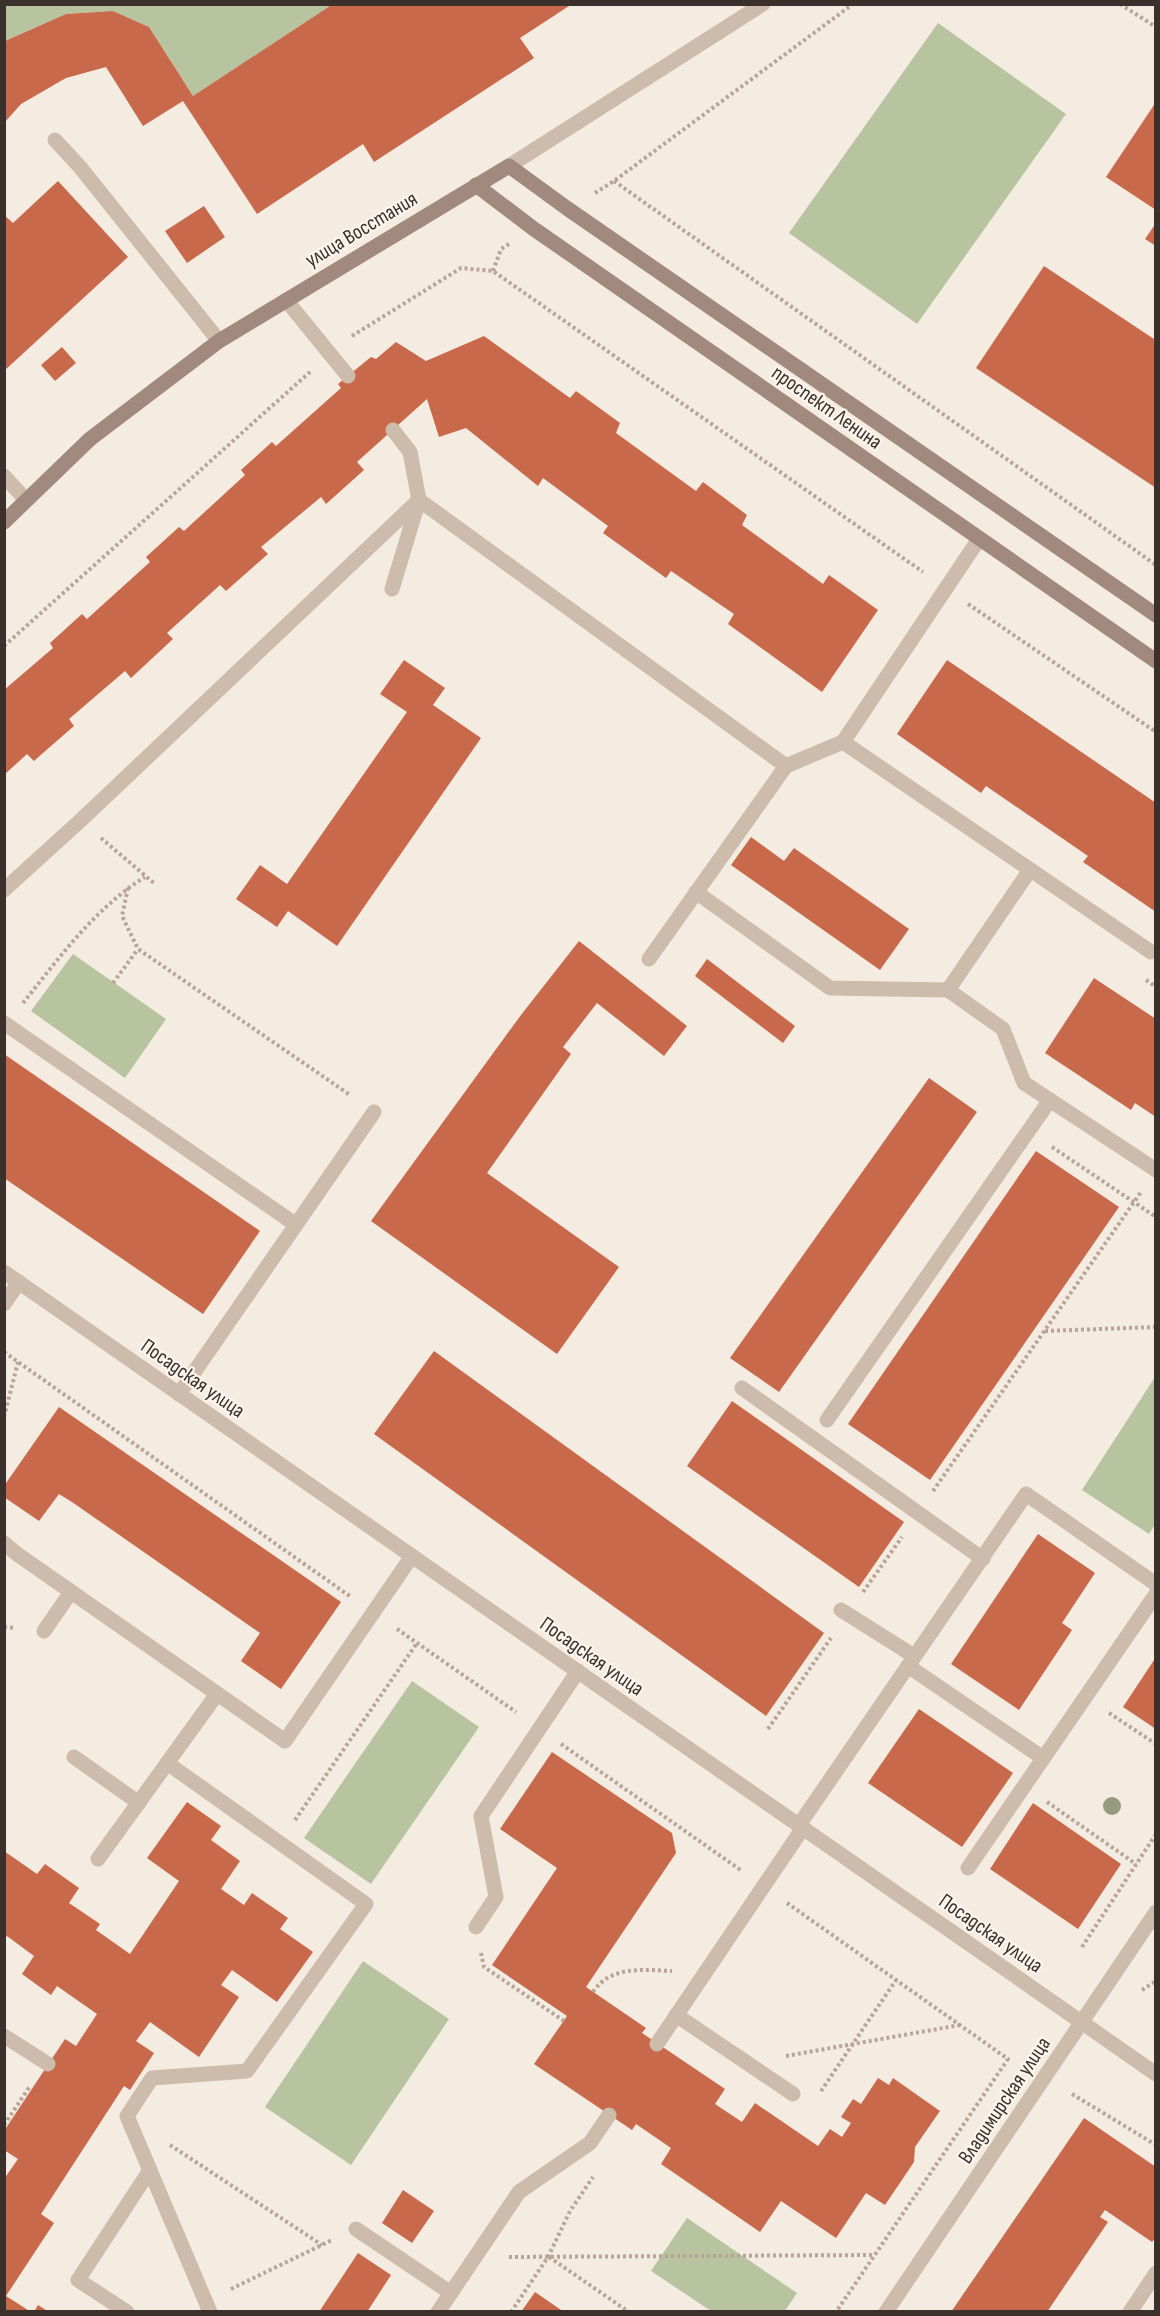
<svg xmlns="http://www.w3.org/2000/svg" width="1160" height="2316" viewBox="0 0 1160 2316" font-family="'Sofia Sans Condensed',sans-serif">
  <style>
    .green { fill: #b8c4a0 }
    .building { fill: #c8694b }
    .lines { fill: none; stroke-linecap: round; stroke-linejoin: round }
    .path { stroke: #b9a596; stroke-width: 4; stroke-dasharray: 3 3; stroke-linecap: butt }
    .service { stroke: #cdbbac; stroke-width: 15 }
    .minor { stroke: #cdbbac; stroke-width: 15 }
    .tertiary { stroke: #cdbbac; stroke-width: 15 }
    .secondary { stroke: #a18a7d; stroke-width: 15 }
    .tree { fill: #969b7f }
    .labels { text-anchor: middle; stroke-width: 4.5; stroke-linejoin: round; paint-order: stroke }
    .street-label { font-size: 21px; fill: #3b302b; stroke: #fbf5ee }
  </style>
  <rect width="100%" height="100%" fill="#f4ebe1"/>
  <g class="green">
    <polygon points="5,5 332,5 193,96 149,27 113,11 66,14 5,41"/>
    <polygon points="938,23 1066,114 917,324 789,233"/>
    <polygon points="73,954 166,1019 125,1078 31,1011"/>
    <polygon points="1155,1377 1156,1523 1149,1534 1082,1490"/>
    <polygon points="412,1681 479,1727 371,1884 304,1838"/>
    <polygon points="363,1961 449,2019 351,2165 265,2107"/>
    <polygon points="687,2218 797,2293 785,2311 711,2311 651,2271"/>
  </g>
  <g class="building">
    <polygon points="333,4 572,4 520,38 534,58 374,162 363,144 257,214 183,101 143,126 106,67 66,78 21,104 5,122 5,41 66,14 113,11 149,27 193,96"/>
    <polygon points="1156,102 1156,210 1106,177"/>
    <polygon points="58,181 128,257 4,371 4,215 13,223"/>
    <polygon points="204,206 225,237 187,263 165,231"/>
    <polygon points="1156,223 1156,246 1145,239"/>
    <polygon points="1044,266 1154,339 1156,336 1156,488 976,368"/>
    <polygon points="484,336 570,398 576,391 620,423 616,433 696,491 703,482 747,515 742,525 823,584 829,575 878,610 822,692 728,624 734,614 671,571 666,578 603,533 608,526 543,478 538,486 466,428 439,437 427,399 357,462 364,470 326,504 321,497 261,547 268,554 226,591 220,585 167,633 173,639 131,678 125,671 69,719 74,726 43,753 34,761 27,754 4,775 4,690 53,648 50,643 82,614 87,619 150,562 146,557 179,527 184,531 245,475 241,470 272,442 276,446 341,388 338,384 371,357 376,359 396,342 426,361"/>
    <polygon points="62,347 76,363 55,381 41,365"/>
    <polygon points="404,660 445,688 433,705 481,738 337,946 288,911 277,927 236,899 260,865 287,884 407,712 380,694"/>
    <polygon points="947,660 1156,803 1156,912 1083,862 1088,856 986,786 981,793 897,734"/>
    <polygon points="751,837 784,861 794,848 909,929 880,970 731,865"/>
    <polygon points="579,941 687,1026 664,1056 597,1003 563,1047 571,1054 487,1173 619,1267 557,1354 371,1221 521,1015"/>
    <polygon points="707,959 795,1026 783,1043 695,976"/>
    <polygon points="1094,978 1156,1019 1156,1117 1135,1103 1131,1110 1045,1053"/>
    <polygon points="4,1054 260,1231 203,1314 4,1178"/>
    <polygon points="929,1078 977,1112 779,1392 730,1358"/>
    <polygon points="1036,1151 1119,1207 930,1480 848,1424"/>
    <polygon points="434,1351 824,1633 766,1716 374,1434"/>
    <polygon points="732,1401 904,1522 859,1587 687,1466"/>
    <polygon points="59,1407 341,1602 281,1689 241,1661 260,1633 72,1502 59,1494 39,1521 4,1497 4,1486"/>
    <polygon points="1038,1534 1095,1573 1062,1623 1072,1630 1019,1710 951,1664"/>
    <polygon points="1156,1657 1156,1729 1123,1707"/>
    <polygon points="919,1709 1013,1773 962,1847 868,1783"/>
    <polygon points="552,1752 672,1833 676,1853 586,1987 646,2028 642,2033 725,2089 715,2104 742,2122 755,2103 818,2146 830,2129 842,2137 851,2123 841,2117 853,2099 861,2104 878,2078 889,2085 893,2078 940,2111 915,2147 914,2162 885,2205 866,2193 836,2238 781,2201 760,2232 661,2164 671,2148 636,2124 632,2130 534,2064 567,2016 492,1965 557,1868 500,1829"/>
    <polygon points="187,1802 221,1826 211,1840 240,1861 221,1889 244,1905 252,1893 288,1918 280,1929 313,1952 277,2002 232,1970 221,1985 239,1997 199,2057 150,2022 136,2041 154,2053 130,2090 124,2086 41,2214 54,2223 6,2296 31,2312 4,2312 4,2179 18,2159 4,2150 4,2131 65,2039 76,2046 97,2014 57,1986 51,1995 22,1974 34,1956 7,1936 4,1939 4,1851 37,1874 45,1864 79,1888 69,1903 100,1924 96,1930 130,1954 179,1881 147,1858"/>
    <polygon points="1033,1803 1121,1864 1078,1929 990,1869"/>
    <polygon points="1084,2118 1156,2167 1156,2237 1152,2242 1105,2210 1100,2217 1108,2222 1047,2312 951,2312"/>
    <polygon points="403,2190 434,2211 412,2243 382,2223"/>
    <polygon points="358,2253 391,2275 367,2312 319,2312"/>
    <polygon points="535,2292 564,2312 521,2312"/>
    <polygon points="38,2305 49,2312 34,2312"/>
  </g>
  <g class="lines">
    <g class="path">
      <polyline points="1120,4 1156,27"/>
      <polyline points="614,181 1156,565"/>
      <polyline points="595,193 614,181 853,4"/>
      <polyline points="493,271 501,249 509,244"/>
      <polyline points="352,336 461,268 493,271 923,572"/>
      <polyline points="968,604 1156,732"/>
      <polyline points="4,646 310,372"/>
      <polyline points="101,838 155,884"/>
      <polyline points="128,888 122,916 138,949 350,1095"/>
      <polyline points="1146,980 1156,987"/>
      <polyline points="113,983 138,949"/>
      <path d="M23 1003C60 957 95 908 145 877"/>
      <polyline points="1052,1147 1156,1217"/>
      <polyline points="1045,1331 1156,1327"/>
      <polyline points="4,1352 351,1597"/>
      <polyline points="4,1417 18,1362"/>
      <polyline points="933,1491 1141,1192"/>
      <polyline points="863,1592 902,1537"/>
      <polyline points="4,1627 16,1628"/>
      <polyline points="397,1629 516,1712"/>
      <polyline points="1109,1713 1156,1744"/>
      <polyline points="768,1729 831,1638"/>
      <polyline points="561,1744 742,1871"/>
      <polyline points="1047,1802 1136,1864"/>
      <polyline points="295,1820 417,1643"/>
      <polyline points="787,1903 1008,2059 836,2312"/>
      <polyline points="1082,1947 1156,1834"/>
      <polyline points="481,1953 484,1967 564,2021"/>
      <polyline points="1142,1990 1156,1981"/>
      <path d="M593 1992C611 1965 643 1970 672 1971"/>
      <polyline points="786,2056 960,2025"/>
      <polyline points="821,2091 896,1980"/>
      <polyline points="1072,2094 1156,2145"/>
      <polyline points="4,2125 30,2086"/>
      <polyline points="170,2145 322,2245"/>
      <polyline points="509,2257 875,2255"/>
      <polyline points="549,2257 629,2312"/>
      <polyline points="231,2289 332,2240"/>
      <polyline points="511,2312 548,2257 570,2211 593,2177"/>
    </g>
    <g class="service">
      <polyline points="55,140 80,167 219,341"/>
      <polyline points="286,300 348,376"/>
      <polyline points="393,430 410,452 419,500 786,766"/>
      <polyline points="4,476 26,500"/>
      <polyline points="392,589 418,503"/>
      <polyline points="843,742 1151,952"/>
      <polyline points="4,890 81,820 419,500"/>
      <polyline points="696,892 830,988 948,990 1003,1029 1024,1083 1156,1170"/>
      <polyline points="649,959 786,766 843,742 979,539"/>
      <polyline points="948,990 1030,870"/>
      <polyline points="4,1023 295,1224"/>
      <polyline points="4,1304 19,1282"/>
      <polyline points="742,1388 983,1559"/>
      <polyline points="179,1394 374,1112"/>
      <polyline points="827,1420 1050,1100"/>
      <polyline points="4,1543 17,1554 285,1741 412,1556"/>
      <polyline points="841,1610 914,1656"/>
      <polyline points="44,1631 71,1592"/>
      <polyline points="908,1666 1043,1758"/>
      <polyline points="74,1757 139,1803"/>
      <polyline points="167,1763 366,1904 247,2071 152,2078 127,2116 210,2312"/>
      <polyline points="799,1825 1026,1494 1156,1584"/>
      <polyline points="98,1859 217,1694"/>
      <polyline points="968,1868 1156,1594"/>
      <polyline points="476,1927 496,1897 481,1816 578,1671"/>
      <polyline points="676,2015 793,2094"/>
      <polyline points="4,2036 48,2064"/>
      <polyline points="657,2044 803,1828"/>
      <polyline points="356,2229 451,2293"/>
      <polyline points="127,2312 78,2280 150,2170"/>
      <polyline points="438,2312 519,2192 590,2143 609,2115"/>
      <polyline points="1130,2312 1156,2273"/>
    </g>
    <polyline class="minor" points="4,1272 1156,2074"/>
    <g class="tertiary">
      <polyline points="509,166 763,4"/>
      <polyline points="886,2312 1156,1912"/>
    </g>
    <g class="secondary">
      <polyline points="476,185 534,229 1156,661"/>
      <polyline points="4,522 90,439 219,341 509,166 568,209 1156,615"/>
    </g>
  </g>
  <circle class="tree" cx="1112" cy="1806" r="9"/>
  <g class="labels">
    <g class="street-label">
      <text transform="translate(361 229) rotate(-31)" y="7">улица Восстания</text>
      <text transform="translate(827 407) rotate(35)" y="7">проспект Ленина</text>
      <text transform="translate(193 1378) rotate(35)" y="7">Посадская улица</text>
      <text transform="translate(592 1656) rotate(35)" y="7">Посадская улица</text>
      <text transform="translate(991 1933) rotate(35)" y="7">Посадская улица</text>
      <text transform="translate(1004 2100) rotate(-56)" y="7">Владимирская улица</text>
    </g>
  </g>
  <rect width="1160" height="2316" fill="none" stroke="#3b302b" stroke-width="12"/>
</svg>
